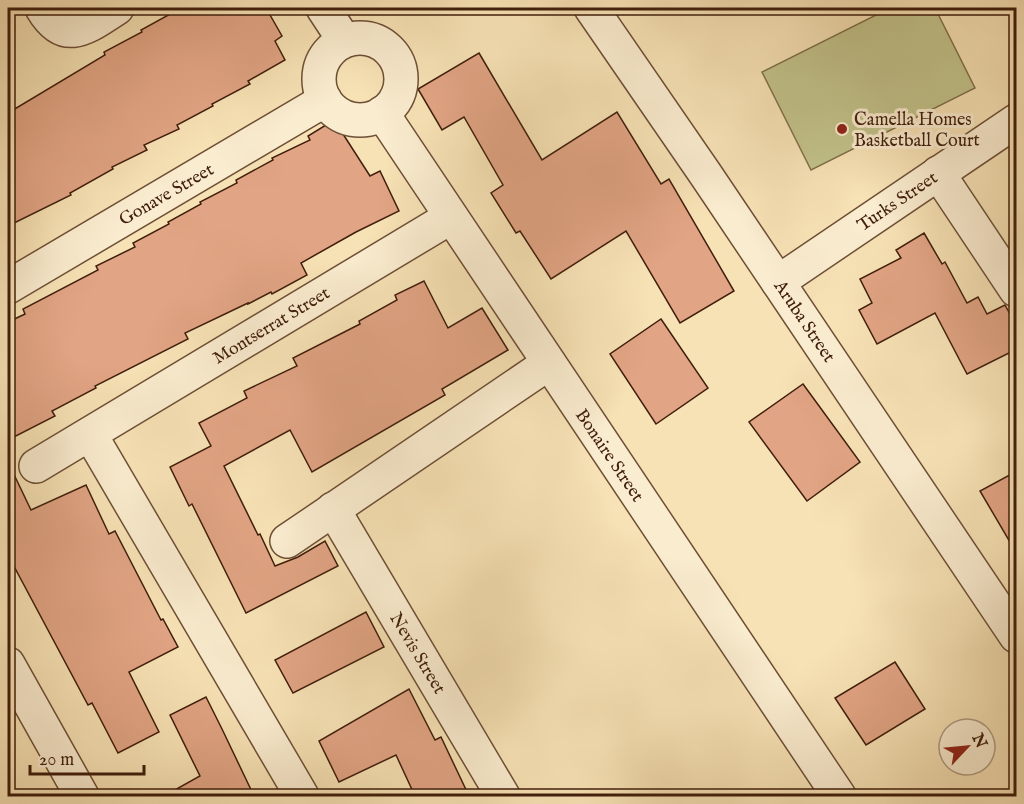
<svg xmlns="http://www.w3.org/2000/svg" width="1024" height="804" viewBox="0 0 1024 804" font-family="'IM FELL English',serif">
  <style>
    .park { fill: #c2c28a; stroke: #81704b; stroke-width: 1.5 }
    .building { fill: #e1a484; stroke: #401e0c; stroke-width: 1.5 }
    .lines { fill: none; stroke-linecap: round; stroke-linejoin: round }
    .minor-casing { stroke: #6e4f36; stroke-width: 36 }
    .minor { stroke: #faeccf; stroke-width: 33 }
    .poi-dot { fill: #8f2418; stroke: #faeccf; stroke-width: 2 }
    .labels { text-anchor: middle; stroke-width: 6; stroke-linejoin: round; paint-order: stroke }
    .poi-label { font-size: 18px; fill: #401e0c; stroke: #faeccf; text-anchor: start }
    .street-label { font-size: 18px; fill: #401e0c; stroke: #faeccf }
  </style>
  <rect width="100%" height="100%" fill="#f7e2b5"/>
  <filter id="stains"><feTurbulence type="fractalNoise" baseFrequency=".00333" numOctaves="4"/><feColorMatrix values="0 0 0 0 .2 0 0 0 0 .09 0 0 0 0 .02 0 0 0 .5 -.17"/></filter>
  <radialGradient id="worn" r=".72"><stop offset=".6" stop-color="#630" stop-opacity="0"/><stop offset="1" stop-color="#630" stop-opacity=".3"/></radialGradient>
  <polygon class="park" points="890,8 935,8 975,88 811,170 762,72"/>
  <g class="building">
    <polygon points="181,8 266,8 282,36 275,41 285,60 248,81 250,84 212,104 213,106 177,125 179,129 144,145 147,150 112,167 113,169 70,193 71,195 8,226 8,113 105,55 104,52 142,32 141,30"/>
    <polygon points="479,53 542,160 617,112 661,184 669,179 734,291 680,323 626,231 551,279 520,231 516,233 491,193 503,185 464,117 442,130 418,89"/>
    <polygon points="334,120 370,176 380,171 399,211 356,232 301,263 307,275 272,294 271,292 248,304 248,303 185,333 188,339 95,386 96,388 52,411 55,416 8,440 8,322 25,314 23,309 98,270 96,266 135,247 133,243 169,224 168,222 201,204 200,202 237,183 236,180 273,160 272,158 310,140 308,136"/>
    <polygon points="924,233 942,264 945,262 967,303 978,297 987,314 1005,305 1017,327 1017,349 967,374 935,313 877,344 859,310 872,303 860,279 901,258 896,250"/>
    <polygon points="424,281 448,328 482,308 508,350 442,389 445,395 312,472 290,430 224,466 258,535 260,534 275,566 298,557 325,541 338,566 246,613 192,504 189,506 170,467 211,446 199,423 247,398 244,391 297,366 293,358 360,324 359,321 397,300 395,295"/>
    <polygon points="661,319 708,388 656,424 610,354"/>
    <polygon points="803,384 860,462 807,501 749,422"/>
    <polygon points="8,462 31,510 86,485 109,534 115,531 161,620 163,619 178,647 129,672 159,732 118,753 92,703 88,705 8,555"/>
    <polygon points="1017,471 1017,554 980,491"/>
    <polygon points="366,612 384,647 293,693 275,660"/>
    <polygon points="895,662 925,709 866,745 835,698"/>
    <polygon points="409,689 435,740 441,737 469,796 415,796 396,755 339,782 319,741"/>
    <polygon points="206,697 222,729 254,796 164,796 200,776 170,715"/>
  </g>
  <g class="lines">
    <g class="minor-casing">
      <g id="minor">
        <path d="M42 8C65 47 87 27 117 8"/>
        <polyline points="323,8 344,40"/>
        <polyline points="591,8 706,175 1016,636"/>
        <circle cx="360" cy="79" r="41"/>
        <polyline points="382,113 839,796"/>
        <polyline points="938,173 1016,290"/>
        <polyline points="778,282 1016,121"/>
        <polyline points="8,287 325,100"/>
        <polyline points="90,434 302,796"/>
        <polyline points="36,466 451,217"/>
        <polyline points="333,509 503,796"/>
        <polyline points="287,541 549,363"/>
        <polyline points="8,664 82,796"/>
      </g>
    </g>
    <use href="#minor" class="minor"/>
  </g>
  <circle class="poi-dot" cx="842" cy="129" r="6"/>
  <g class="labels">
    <g class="poi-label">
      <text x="854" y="125">Camella Homes<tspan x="854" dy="21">Basketball Court</tspan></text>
    </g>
    <g class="street-label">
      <text transform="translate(166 194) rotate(-30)" y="6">Gonave Street</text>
      <text transform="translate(897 201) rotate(-34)" y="6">Turks Street</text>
      <text transform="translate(805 321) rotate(56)" y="6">Aruba Street</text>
      <text transform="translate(271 325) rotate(-31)" y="6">Montserrat Street</text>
      <text transform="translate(610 455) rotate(56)" y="6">Bonaire Street</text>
      <text transform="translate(418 653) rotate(59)" y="6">Nevis Street</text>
    </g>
  </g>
  <rect width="1024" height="804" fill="none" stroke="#f7e2b5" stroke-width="30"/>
  <rect x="9" y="9" width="1006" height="786" fill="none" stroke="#401e0c" stroke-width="3"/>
  <rect x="15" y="15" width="994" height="774" fill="none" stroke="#401e0c" stroke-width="1.5"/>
  <g transform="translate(967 747) rotate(64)"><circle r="28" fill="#faeccf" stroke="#b09a81" stroke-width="1.5"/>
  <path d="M0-4.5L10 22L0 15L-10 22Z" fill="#8f2418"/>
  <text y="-9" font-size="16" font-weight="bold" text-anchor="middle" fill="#401e0c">N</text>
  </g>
  <path d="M30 765v9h114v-9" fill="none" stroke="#401e0c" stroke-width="3"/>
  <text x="39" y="765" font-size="18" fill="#401e0c" stroke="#faeccf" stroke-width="4.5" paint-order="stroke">20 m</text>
  <rect width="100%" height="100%" filter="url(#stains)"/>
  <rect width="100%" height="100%" fill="url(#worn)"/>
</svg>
